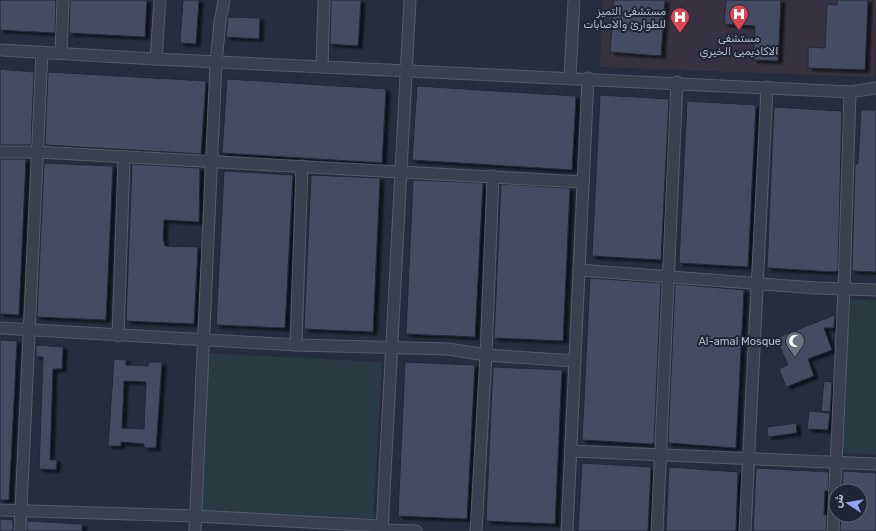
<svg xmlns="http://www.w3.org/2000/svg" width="876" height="531" viewBox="0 0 876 531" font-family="Rubik,Cairo,sans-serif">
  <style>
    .medical { fill: #363241 }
    .green { fill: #283a42 }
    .building { fill: #454c62; stroke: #212738; fill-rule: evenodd; filter: url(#shadow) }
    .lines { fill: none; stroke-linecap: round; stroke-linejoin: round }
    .minor-casing { stroke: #555b6b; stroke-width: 13 }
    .minor { stroke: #3a4050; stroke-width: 11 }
    .labels { text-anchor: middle; stroke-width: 4; stroke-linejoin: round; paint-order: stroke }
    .poi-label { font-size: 11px; fill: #b7bbcb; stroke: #1f2536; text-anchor: end }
  </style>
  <defs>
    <filter id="shadow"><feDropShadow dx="4" dy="2.5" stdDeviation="1" flood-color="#0009"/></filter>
  </defs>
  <rect width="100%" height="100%" fill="#262d41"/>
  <polygon class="medical" points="602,0 876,0 875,77 600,67"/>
  <g class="green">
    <polygon points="847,299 876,300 876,455 840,453"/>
    <polygon points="208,353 382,362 373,519 200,513"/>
  </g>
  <g class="building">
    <polygon points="0,0 56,0 55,33 0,30"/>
    <polygon points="70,0 147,0 145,37 69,33"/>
    <polygon points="183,0 199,0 196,44 180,43"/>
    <polygon points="331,0 361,0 358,46 330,44"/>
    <polygon points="614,0 665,0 661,56 610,52"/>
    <polygon points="726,0 781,0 778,61 753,60 755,26 724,24"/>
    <polygon points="837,0 868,0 865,70 808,68 808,47 825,48 827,4 837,5"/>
    <polygon points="228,17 260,18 259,39 226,37"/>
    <polygon points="0,69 34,72 31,145 0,145"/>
    <polygon points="48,72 206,81 201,154 45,145"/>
    <polygon points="227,79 386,89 382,163 222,153"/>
    <polygon points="417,86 576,96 572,170 412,160"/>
    <polygon points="600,95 669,99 661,260 592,256"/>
    <polygon points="687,101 756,105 748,267 679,263"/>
    <polygon points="774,107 842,111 838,270 836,272 767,268"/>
    <polygon points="861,110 876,110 876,272 852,271 855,164 858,164"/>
    <polygon points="0,159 26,159 19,315 0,314"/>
    <polygon points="44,163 113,166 106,320 37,317"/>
    <polygon points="132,164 200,168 199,222 164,220 163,238 165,246 198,247 194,324 126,321"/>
    <polygon points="224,171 293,175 285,328 216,325"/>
    <polygon points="311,175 380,178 373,332 304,329"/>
    <polygon points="413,180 483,183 475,337 406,334"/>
    <polygon points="501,184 570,188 563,341 494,338"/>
    <polygon points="590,278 661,283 654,443 651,444 582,440"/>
    <polygon points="675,284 744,290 736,448 668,443"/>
    <polygon points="835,315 834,328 824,328 832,350 808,359 814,376 786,387 779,369 788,365 776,338"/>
    <polygon points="0,340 17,341 9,500 0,500"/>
    <polygon points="36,345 63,347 62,369 53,369 50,460 57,460 56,470 39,469 43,357 36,357"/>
    <path d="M114 359 126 360V365L148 366 149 362H162L156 448H144V444L121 442V446H108ZM124 381 146 382 144 429 122 428Z"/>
    <polygon points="405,362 475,365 467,519 398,516"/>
    <polygon points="493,367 562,370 555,524 486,521"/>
    <polygon points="824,381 832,382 830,412 821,411"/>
    <polygon points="809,411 830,413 828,430 807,429"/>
    <polygon points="796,423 797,433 768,437 767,427"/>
    <polygon points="582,463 651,467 648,531 578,531"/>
    <polygon points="669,467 738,472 736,531 666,531"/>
    <polygon points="756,468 829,472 828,491 825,491 824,515 827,515 826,531 753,531"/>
    <polygon points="843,471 876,473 876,531 840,531 841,515 860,515 860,491 842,491"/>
    <polygon points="0,519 13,520 13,531 0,531"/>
    <polygon points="27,521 82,524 82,531 27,531"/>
  </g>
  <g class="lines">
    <g class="minor-casing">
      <g id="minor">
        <polyline points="0,50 156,59 850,92 876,88"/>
        <polyline points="61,53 63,0"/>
        <polyline points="156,59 160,0"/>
        <polyline points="322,67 324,0"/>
        <polyline points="570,77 574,0"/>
        <polyline points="0,152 38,152 583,182"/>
        <polyline points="579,270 816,288 876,290"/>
        <polyline points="0,328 296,345 448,349 486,355 575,361"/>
        <polyline points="118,336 124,157"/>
        <polyline points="296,345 302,166"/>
        <polyline points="571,451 876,464"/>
        <polyline points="0,510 195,516 382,526"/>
        <polyline points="382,530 416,531"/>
        <polyline points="20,531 42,52"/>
        <polyline points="195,531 216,62 220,22 224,0"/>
        <polyline points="382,531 410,0"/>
        <polyline points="476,531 486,355 493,176"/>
        <polyline points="567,531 588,78"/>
        <polyline points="657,531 677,82"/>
        <polyline points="745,531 767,87"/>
        <polyline points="833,531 844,289 850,92"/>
      </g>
    </g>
    <use href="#minor" class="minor"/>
  </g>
  <defs>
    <g id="hospital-pin" transform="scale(1)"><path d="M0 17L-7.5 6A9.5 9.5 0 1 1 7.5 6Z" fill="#e0444e" stroke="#1f2536"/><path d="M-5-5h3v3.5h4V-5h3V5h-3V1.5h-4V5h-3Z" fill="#fff"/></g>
    <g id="mosque-pin" transform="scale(1)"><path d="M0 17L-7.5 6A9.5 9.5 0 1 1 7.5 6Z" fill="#6b7280" stroke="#1f2536"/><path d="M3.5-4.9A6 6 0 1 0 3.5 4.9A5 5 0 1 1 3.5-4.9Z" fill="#fff"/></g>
  </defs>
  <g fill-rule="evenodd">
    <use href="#hospital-pin" x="739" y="14"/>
    <use href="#hospital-pin" x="680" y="17"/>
    <use href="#mosque-pin" x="795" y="341"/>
  </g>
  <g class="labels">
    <g class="poi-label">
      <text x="666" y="15">مستشفى التميز<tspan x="666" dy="13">للطوارئ والاصابات</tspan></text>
      <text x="739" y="42" text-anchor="middle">مستشفى<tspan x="739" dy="13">الاكاديميى الخيري</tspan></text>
      <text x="781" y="345">Al-amal Mosque</text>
    </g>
  </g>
  <g transform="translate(848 503) rotate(282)"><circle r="19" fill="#1f2536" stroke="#5c6172"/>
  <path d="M0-3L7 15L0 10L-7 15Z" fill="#8fa6f7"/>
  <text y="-6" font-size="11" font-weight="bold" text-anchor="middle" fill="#b7bbcb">ش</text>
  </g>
</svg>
